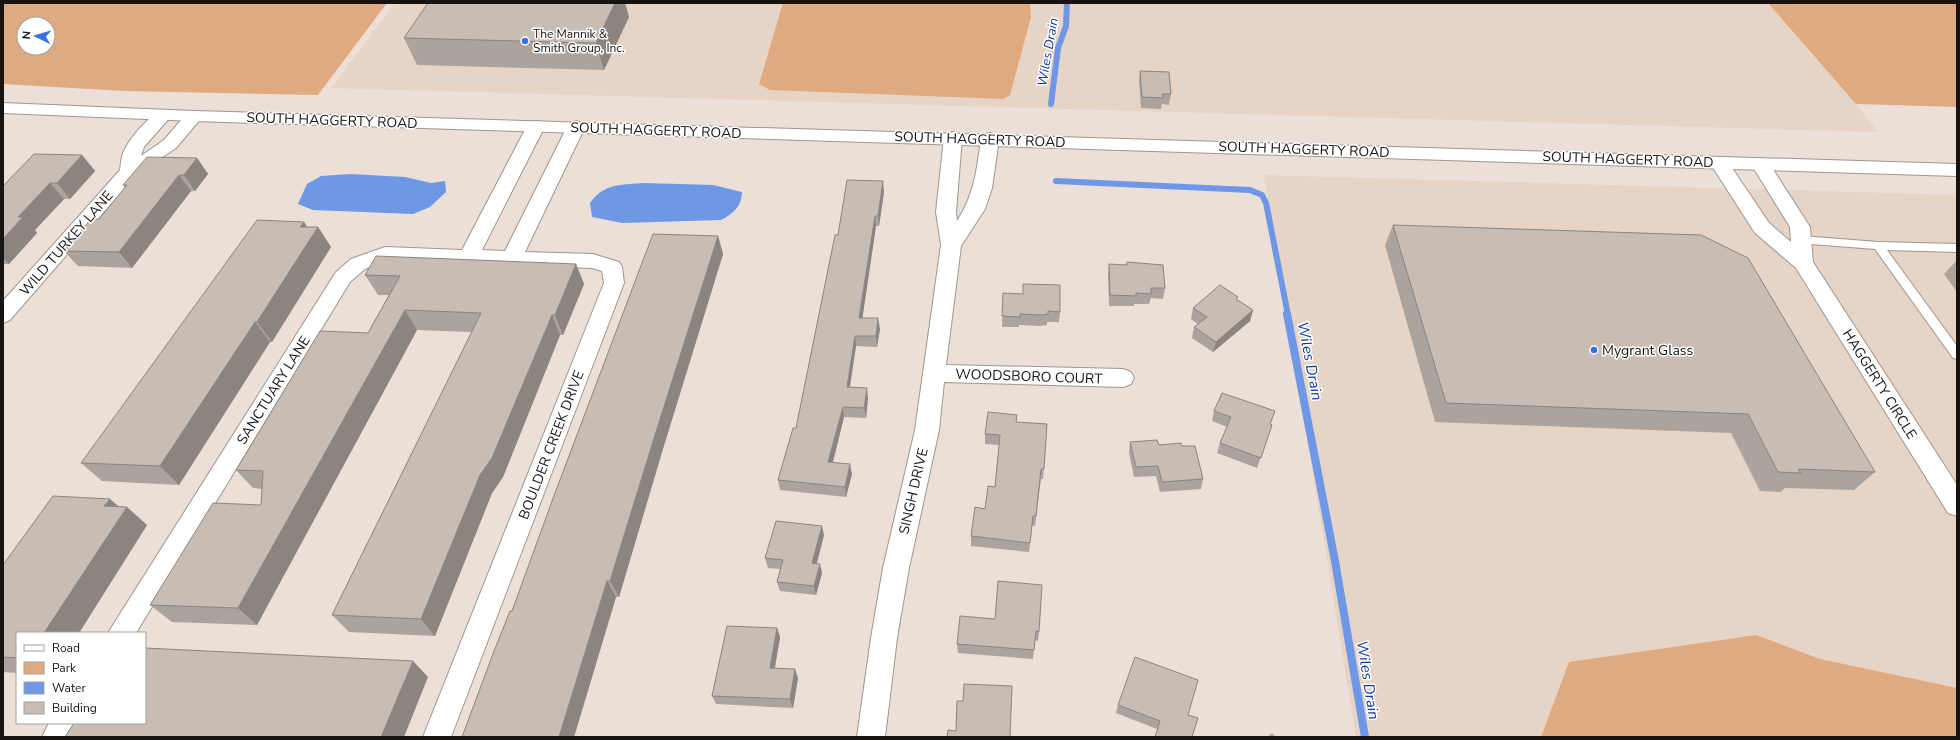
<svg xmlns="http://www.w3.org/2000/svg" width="1960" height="740" viewBox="0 0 1960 740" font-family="'Nunito Sans',sans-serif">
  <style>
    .built { fill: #e6d4c7 }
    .green { fill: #e0aa80; fill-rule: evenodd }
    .water { fill: #6e98e6 }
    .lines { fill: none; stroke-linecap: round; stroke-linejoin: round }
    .stream-far1 { stroke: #6e98e6; stroke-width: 6 }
    .stream { stroke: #6e98e6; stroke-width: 8 }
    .service-casing { stroke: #a0968e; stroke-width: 2 }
    .minor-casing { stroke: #a0968e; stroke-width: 2 }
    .secondary-casing { stroke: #a0968e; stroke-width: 2 }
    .service { fill: #fff; fill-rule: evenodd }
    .minor { fill: #fff; fill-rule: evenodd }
    .secondary { fill: #fff; fill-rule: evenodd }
    .wall { fill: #aca39c }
    .shaded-wall { fill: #8c847f }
    .building { fill: #c8bdb5; stroke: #8c847f }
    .poi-dot { fill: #3971e1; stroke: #fff; stroke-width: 1.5 }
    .labels { text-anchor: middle; stroke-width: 3; stroke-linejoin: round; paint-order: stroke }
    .far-poi-label { font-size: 12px; fill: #171310; stroke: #fff; text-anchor: start }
    .far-water-label { font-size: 13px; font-style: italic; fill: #0e3b95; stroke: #fff }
    .street-label { font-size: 14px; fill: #171310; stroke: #fff }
    .poi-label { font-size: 14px; fill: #171310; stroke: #fff; text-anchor: start }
    .water-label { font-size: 15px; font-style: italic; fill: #0e3b95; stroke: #fff }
  </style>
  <rect width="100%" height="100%" fill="#ebdfd7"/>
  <g class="built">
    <polygon points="395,3 1776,3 1878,132 331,88"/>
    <polygon points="1264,175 1957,195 1957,737 1356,737"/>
  </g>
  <g class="green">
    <path d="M3 3H387L318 95 124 91 3 84ZM24 24H48V48H24Z"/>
    <polygon points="783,3 1030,3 1031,17 1010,95 1003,99 770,90 759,84"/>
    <polygon points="1768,3 1957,3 1957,107 1856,104"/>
    <polygon points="1756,635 1820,659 1957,688 1957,737 1541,737 1569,662"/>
  </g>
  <g class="water">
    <polygon points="350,174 405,177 431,183 445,181 446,192 430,207 413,214 313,210 298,204 307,184 321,176"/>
    <path d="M644 183 713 185 742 192C742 206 733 214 721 220L622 223 592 217 590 203C604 183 621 185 644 183Z"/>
  </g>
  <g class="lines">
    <g class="stream-far1">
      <polyline points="1051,104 1058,48 1066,26 1067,3"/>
      <polyline points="1056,181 1250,190 1262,195 1266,203 1288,315"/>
    </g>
    <polyline class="stream" points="1287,314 1335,561 1365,737"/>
    <g class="service-casing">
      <polygon id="service" points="1802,236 1878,242 1957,244 1957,252 1887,250 1957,346 1957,359 1953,358 1875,249 1798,243 1797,240 1798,237"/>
    </g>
    <g class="minor-casing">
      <g id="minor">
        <path d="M163 110 169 111 172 115 144 147 141 156 164 140 188 112 194 111 200 112 203 116 176 148 136 175 10 320 3 323V301L120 170C121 164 121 156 124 151 129 139 151 113 163 110Z"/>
        <polygon points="536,121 542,122 545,126 482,250 505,251 567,127 570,123 576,121 582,123 585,127 525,252 593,254 619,262 622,267 624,283 451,737 423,737 604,283 602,271 592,268 386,261 365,269 350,282 136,633 108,633 336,272 351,259 385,247 462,250 527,126 530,122"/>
        <path d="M953 132 959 134 962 138 956 212 957 221C974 196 977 169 981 139L984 135 990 133 996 135 999 139 992 188 985 209 961 246 946 365 1123 369 1131 372 1134 378 1131 384 1123 387 944 382 939 430 909 568 897 638 885 737H857L871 638 883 568 915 430 941 245 936 212 944 138 947 134Z"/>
        <polygon points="1719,157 1726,159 1769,223 1791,242 1790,227 1751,164 1753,160 1760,158 1767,160 1810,227 1813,262 1957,485 1957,516 1948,513 1796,268 1755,233 1710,163 1712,159"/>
        <polygon points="49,723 79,723 72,737 42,737"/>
      </g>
    </g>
    <g class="secondary-casing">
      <polygon id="secondary" points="3,103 194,111 1957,164 1957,176 194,121 3,113"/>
    </g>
    <use href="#service" class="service"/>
    <use href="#minor" class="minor"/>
    <use href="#secondary" class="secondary"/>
  </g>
  <g class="wall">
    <polygon points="428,3 625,3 629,17 604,70 417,65 404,38"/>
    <polygon points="1140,71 1171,94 1169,105 1162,104 1161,109 1141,108 1139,81"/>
    <polygon points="82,155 95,171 70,199 64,199 35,230 37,233 9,264 3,264 3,186"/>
    <polygon points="197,158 208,174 195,191 191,191 132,268 78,266 64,251 99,219 125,188 123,185"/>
    <polygon points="884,192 879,226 876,226 862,318 880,329 877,347 856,346 850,387 868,398 866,418 844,417 833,463 852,474 846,497 780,490 778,480 796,428"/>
    <polygon points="304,222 307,227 318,227 331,247 272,342 270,342 179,485 102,481 81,463"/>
    <polygon points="1393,225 1875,472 1854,490 1785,488 1781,492 1760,491 1731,433 1435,422 1385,245"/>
    <polygon points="718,236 723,254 662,452 619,597 616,597 574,737 462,737"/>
    <polygon points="1957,260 1957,292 1944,274"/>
    <polygon points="1127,262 1165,288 1163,299 1151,298 1149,304 1134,304 1134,306 1109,306 1108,275 1109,264 1126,265"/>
    <polygon points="576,264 584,284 563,335 560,335 503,477 492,493 435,636 349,632 332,615 472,332 417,330 257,625 172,622 150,605 261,505 262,489 253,488 236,470 368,333 389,295 378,295 365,275"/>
    <polygon points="1003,293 1060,312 1059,322 1047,322 1047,325 1040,326 1019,325 1019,327 1002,327"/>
    <polygon points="1238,300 1253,310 1250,321 1213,352 1192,338 1194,327 1198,324 1191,319 1193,308"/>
    <polygon points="1214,411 1272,425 1257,468 1217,453 1220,443 1227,427 1212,421"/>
    <polygon points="1016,422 1047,424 1043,479 1041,479 1035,526 1032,526 1029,552 971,546 971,536 985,509 995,487 999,445 985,444 985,434"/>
    <polygon points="1130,442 1159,445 1203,479 1201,489 1160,492 1156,476 1134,477 1129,453"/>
    <polygon points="119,507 147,525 79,633 17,633 17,673 3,672 3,565"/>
    <polygon points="824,535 817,564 822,573 816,595 780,591 777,582 780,569 768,568 765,558"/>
    <polygon points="995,619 1039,632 1038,641 1035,640 1033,659 958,653 957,644"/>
    <polygon points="777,628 780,637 775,668 798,678 793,708 716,704 712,696"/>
    <polygon points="1198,680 1157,729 1116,713 1118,705"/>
  </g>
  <g class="shaded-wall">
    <polygon points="615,3 625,3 629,17 604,70 596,43"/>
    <polygon points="82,155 95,171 70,199 57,183"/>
    <polygon points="197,158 208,174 195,191 184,175"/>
    <polygon points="179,175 191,191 132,268 119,252"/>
    <polygon points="883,181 884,192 879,226 878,216"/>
    <polygon points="50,183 64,199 35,230 37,233 9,264 3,258 3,239 18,217"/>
    <polygon points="875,216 876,226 861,328 859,318"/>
    <polygon points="304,222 313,236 318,227 331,247 272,342 257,322 300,227"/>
    <polygon points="718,236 723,254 662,452 619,597 610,581 655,435"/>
    <polygon points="576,264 584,284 563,335 555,315"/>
    <polygon points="405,310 417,330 257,625 238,608"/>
    <polygon points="1253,310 1250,321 1213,352 1216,342"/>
    <polygon points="552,315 560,335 503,477 492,493 435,636 421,619 480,475"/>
    <polygon points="878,318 880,329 877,347 876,336"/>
    <polygon points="255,322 270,342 179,485 160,466"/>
    <polygon points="855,336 856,346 848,397 847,387"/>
    <polygon points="867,388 868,398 866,418 864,408"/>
    <polygon points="843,407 844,417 830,472 828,462"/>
    <polygon points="850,464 852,474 846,497 845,487"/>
    <polygon points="110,499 124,511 127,507 147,525 79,633 44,633 104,506"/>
    <polygon points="822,526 824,535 814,572 812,563"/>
    <polygon points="820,564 822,573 816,595 814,586"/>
    <polygon points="607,581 616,597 574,737 559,737"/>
    <polygon points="777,628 780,637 773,677 770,668"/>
    <polygon points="413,661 428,677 404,737 381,737"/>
    <polygon points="795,669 798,678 793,708 790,699"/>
  </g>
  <g class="building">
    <polygon points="428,3 615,3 596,43 404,38"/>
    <polygon points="1140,71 1169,72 1171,94 1162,94 1163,98 1142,97"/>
    <polygon points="34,154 82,155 57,183 50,183 18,217 23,217 3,239 3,186"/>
    <polygon points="147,157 197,158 184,175 179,175 119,252 64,251 91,219 99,219 127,185 123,185"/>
    <polygon points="847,180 883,181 878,216 875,216 859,318 878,318 876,336 855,336 847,387 867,388 864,408 843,407 828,462 850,464 845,487 778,480 793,428 796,428 835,235 838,235"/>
    <polygon points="257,220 304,222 300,227 318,227 257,322 255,322 160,466 81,463"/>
    <polygon points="1393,225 1701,235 1748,258 1875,472 1798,469 1801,473 1778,472 1748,414 1446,403"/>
    <polygon points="653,234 718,236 655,435 610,581 607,581 559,737 462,737 494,651 510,611 512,611 555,493"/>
    <polygon points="376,256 576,264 555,315 552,315 492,458 480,475 421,619 332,615 481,313 405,310 238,608 150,605 213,503 261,505 263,471 236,470 320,331 368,333 400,276 365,275"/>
    <polygon points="1127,262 1163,265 1165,288 1151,288 1151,294 1136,293 1136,296 1110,295 1109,264 1127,265"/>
    <polygon points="1023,284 1060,285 1060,312 1048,311 1048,314 1040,315 1020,314 1020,317 1002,316 1003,293 1023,294"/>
    <polygon points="1220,285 1238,297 1236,299 1253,310 1216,342 1194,327 1207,317 1193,308"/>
    <polygon points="1222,393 1275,411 1270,424 1272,425 1261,458 1220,443 1231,417 1214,411"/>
    <polygon points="988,412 1017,415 1016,422 1047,424 1044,469 1041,469 1036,516 1033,516 1030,543 971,536 975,507 985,509 988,486 995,487 1000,435 985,434"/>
    <polygon points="1157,440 1159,445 1181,443 1182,446 1195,446 1203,479 1162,482 1158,466 1136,467 1130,442"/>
    <polygon points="53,496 110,499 104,506 127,507 44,633 17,633 17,658 3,657 3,565"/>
    <polygon points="776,521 822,526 812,563 820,564 814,586 777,582 783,560 765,558"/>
    <polygon points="998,581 1042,585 1039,632 1036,631 1034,650 957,644 960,616 995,619"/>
    <polygon points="727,626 777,628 770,668 795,669 790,699 712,696"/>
    <polygon points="145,648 413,661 381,737 65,737 74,723 145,723"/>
    <polygon points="1135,657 1198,680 1188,715 1198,718 1192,737 1155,737 1160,721 1118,705"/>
    <polygon points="964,684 1012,686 1010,737 947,737 948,730 956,731 957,701 963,701"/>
    <polygon points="1272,734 1275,737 1268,737"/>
  </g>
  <g class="poi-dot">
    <circle cx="525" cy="41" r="4"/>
    <circle cx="1594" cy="350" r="4"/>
  </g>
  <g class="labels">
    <g class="far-poi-label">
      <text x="533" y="38">The Mannik &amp;<tspan x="533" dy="14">Smith Group, Inc.</tspan></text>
    </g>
    <g class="far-water-label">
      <text transform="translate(1047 52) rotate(-80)" y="5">Wiles Drain</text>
    </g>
    <g class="street-label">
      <text transform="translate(332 120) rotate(2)" y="5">SOUTH HAGGERTY ROAD</text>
      <text transform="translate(656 130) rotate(2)" y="5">SOUTH HAGGERTY ROAD</text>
      <text transform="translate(980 139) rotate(2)" y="5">SOUTH HAGGERTY ROAD</text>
      <text transform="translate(1304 149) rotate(2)" y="5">SOUTH HAGGERTY ROAD</text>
      <text transform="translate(1628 159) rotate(2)" y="5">SOUTH HAGGERTY ROAD</text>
      <text transform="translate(66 243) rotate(-49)" y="5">WILD TURKEY LANE</text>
      <text transform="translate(1029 376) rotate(2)" y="5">WOODSBORO COURT</text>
      <text transform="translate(1880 384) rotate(58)" y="5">HAGGERTY CIRCLE</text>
      <text transform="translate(273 390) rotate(-58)" y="5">SANCTUARY LANE</text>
      <text transform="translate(551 445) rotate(-69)" y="5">BOULDER CREEK DRIVE</text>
      <text transform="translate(913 491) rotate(-77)" y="5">SINGH DRIVE</text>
    </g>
    <g class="poi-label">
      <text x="1602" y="355">Mygrant Glass</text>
    </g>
    <g class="water-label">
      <text transform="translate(1310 361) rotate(79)" y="5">Wiles Drain</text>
      <text transform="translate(1368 680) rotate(81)" y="5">Wiles Drain</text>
    </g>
  </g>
  <rect width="1960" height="740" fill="none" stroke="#171310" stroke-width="8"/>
  <rect x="16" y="632" width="130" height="92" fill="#ffffff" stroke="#a2a19f"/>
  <rect x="24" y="645" width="20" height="6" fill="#ffffff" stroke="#a2a19f"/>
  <text x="52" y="652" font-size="12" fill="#171310">Road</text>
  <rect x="24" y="662" width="20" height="12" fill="#e0aa80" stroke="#a2a19f"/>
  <text x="52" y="672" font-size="12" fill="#171310">Park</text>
  <rect x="24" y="682" width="20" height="12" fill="#6e98e6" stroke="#a2a19f"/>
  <text x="52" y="692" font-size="12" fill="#171310">Water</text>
  <rect x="24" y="702" width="20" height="12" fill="#c8bdb5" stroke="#a2a19f"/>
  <text x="52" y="712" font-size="12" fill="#171310">Building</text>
  <g transform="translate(36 36) rotate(275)"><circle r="19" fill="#ffffff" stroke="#a2a19f"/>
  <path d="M0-3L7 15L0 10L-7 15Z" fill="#3971e1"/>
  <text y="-6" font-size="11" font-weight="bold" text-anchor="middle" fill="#171310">N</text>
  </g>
</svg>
